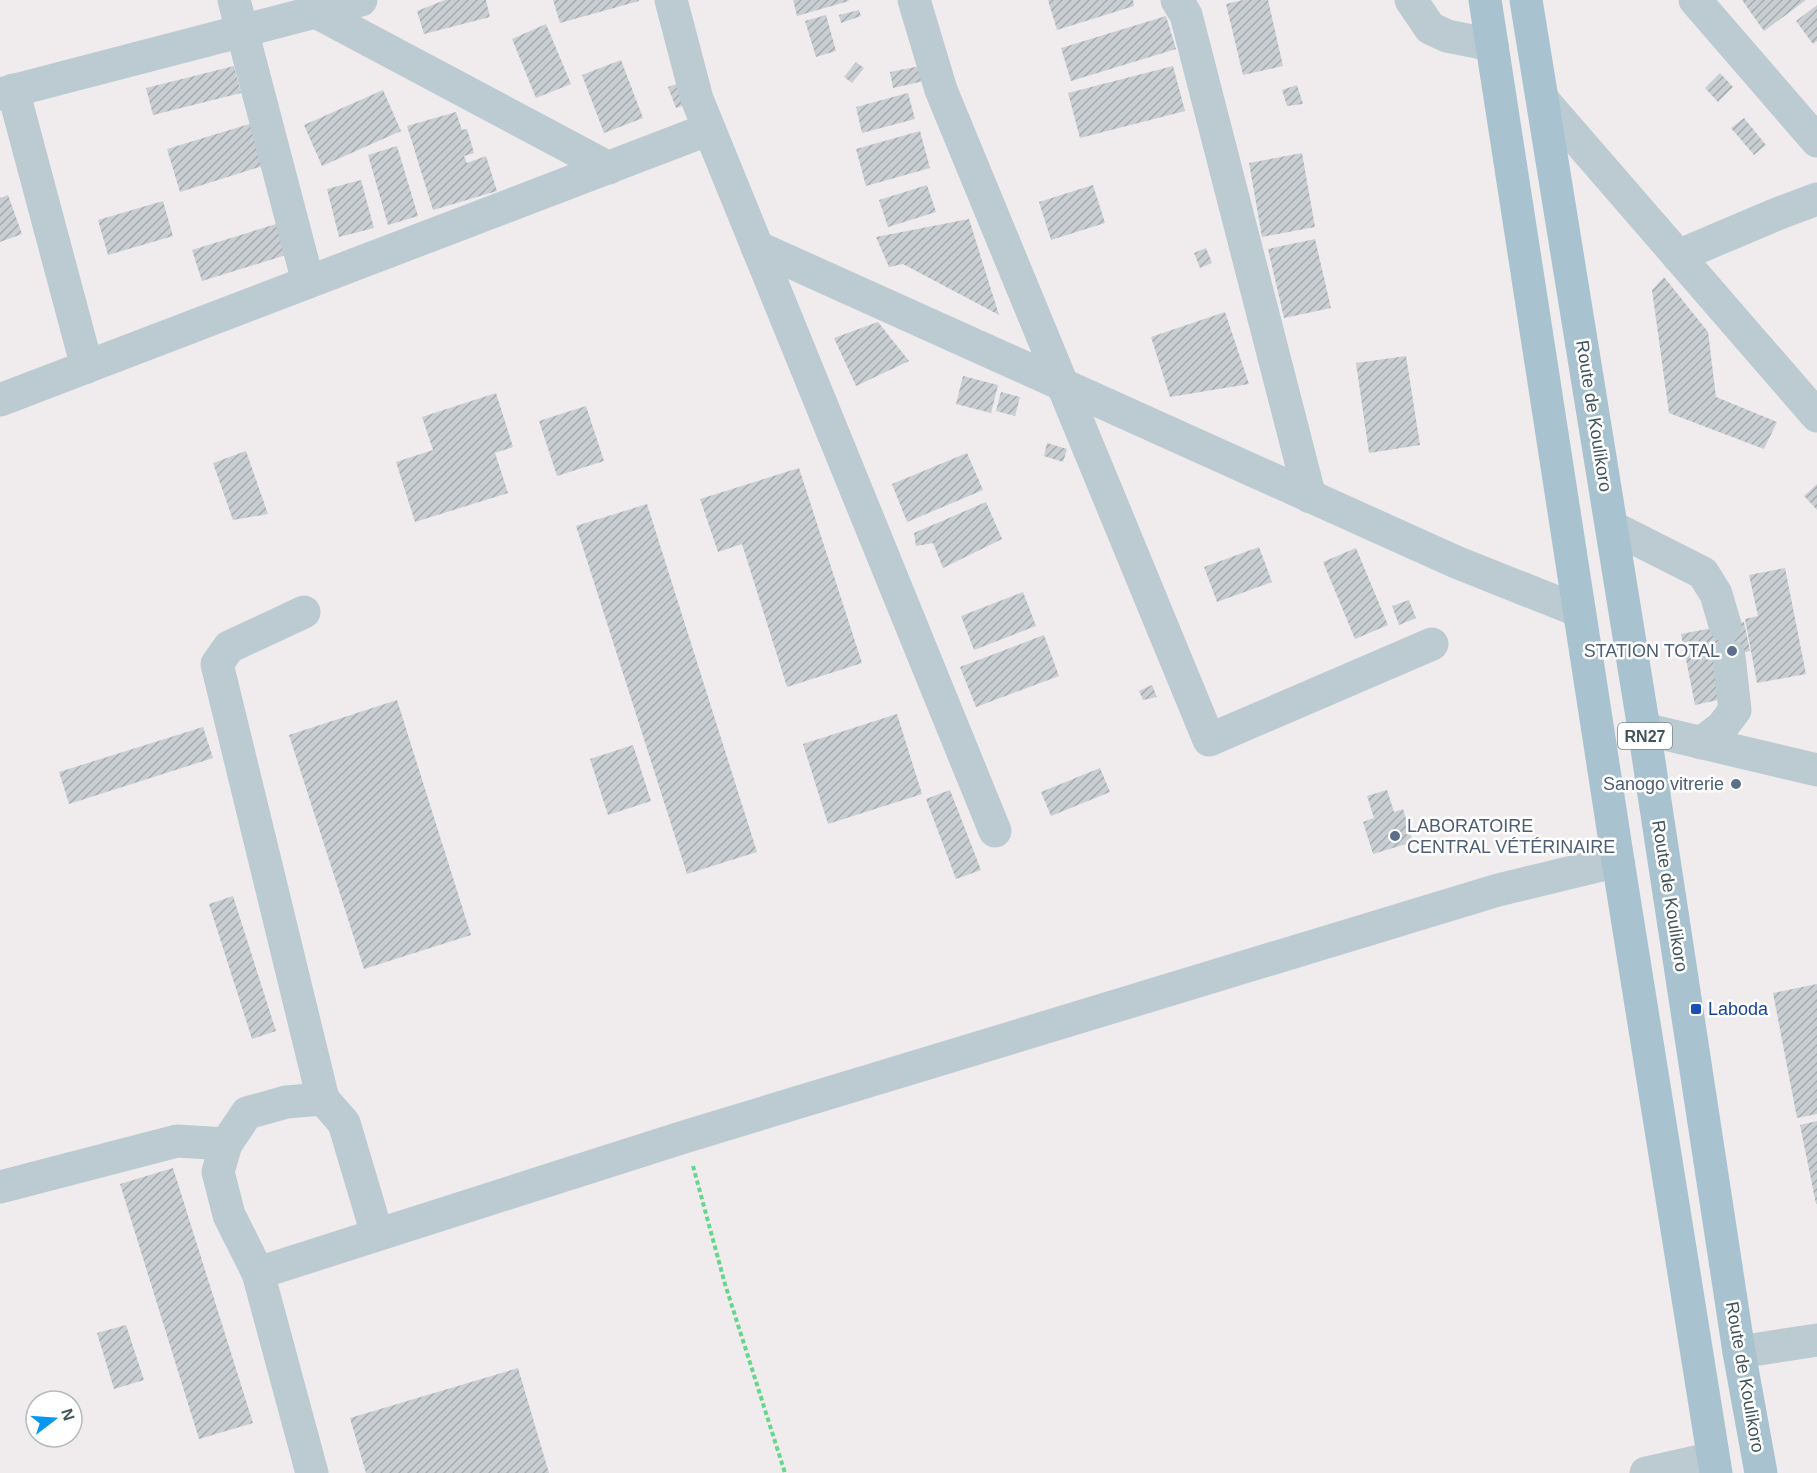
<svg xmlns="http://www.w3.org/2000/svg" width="1817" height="1473" viewBox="0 0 1817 1473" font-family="Helvetica,sans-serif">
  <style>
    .building { fill: url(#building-hatch) }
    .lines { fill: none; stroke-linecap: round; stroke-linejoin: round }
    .path { stroke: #68d58c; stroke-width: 4; stroke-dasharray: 4.5 3; stroke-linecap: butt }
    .minor { stroke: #bbcbd1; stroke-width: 33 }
    .major { stroke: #a8c3cf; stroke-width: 33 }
    .service-dot { fill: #5c6f8a; stroke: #fff; stroke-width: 2 }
    .transit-dot { fill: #1a4fb4; stroke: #fff; stroke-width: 2 }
    .labels { text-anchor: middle; stroke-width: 5; stroke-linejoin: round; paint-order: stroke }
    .shield { fill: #fff; stroke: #7b888d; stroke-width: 1.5 }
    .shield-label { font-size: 16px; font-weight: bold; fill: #43555c }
    .street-label { font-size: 18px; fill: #43555c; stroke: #fff }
    .service-label { font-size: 18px; fill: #4e5e75; stroke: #fff; text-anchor: end }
    .transit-label { font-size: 18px; fill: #164399; stroke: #fff; text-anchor: start }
  </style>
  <defs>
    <pattern id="building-hatch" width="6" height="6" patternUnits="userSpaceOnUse" patternTransform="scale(1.5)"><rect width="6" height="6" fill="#c8ced2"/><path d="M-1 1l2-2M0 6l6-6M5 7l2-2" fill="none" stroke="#a4aaae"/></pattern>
  </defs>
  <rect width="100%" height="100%" fill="#f0eced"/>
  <g class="building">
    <polygon points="445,0 486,0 490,17 424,34 417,11"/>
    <polygon points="553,0 639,0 639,1 560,23"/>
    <polygon points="793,0 848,0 849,1 797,16"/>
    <polygon points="1048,0 1133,0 1134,6 1057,30"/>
    <polygon points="1243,0 1268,0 1283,66 1243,75 1226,4"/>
    <polygon points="1742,0 1806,0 1764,31"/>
    <polygon points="1817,5 1817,41 1813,44 1796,21"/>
    <polygon points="859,10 861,16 841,23 839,15"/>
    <polygon points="826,15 836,51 816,57 805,21"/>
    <polygon points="1166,16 1176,49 1071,81 1061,48"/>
    <polygon points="546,24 571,84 536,98 512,39"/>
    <polygon points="621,60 643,118 604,133 582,75"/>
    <polygon points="856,62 864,68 852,83 844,77"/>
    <polygon points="234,66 241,93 153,115 146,88"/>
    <polygon points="920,66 924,81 893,88 890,72"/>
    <polygon points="1173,66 1185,111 1080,138 1068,93"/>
    <polygon points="1720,73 1733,87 1718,102 1705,88"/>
    <polygon points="683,82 691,103 676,108 668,87"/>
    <polygon points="1297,85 1303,104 1287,106 1282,90"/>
    <polygon points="383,90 401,131 322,166 304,125"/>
    <polygon points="908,93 915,119 862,133 856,107"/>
    <polygon points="456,112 462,130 467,129 474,153 464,156 467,163 486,156 497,191 433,210 407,126"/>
    <polygon points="1744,118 1766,145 1754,155 1731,128"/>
    <polygon points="256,122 269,164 180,192 167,149"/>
    <polygon points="920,131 930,168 866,186 856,149"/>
    <polygon points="397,146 418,216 388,225 368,155"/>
    <polygon points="1302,153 1315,227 1262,237 1249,163"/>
    <polygon points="361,180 374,228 339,237 327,189"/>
    <polygon points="927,185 936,212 888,227 879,200"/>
    <polygon points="1093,185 1105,223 1051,240 1039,202"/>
    <polygon points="8,195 22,234 0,242 0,198"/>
    <polygon points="163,201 173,236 108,255 98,220"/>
    <polygon points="969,219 999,315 903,264 889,267 876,237"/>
    <polygon points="276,224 286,255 202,281 192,250"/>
    <polygon points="1315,239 1331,308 1284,318 1268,249"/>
    <polygon points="1206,248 1212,263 1200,268 1194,253"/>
    <polygon points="1664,277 1708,332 1716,397 1777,422 1764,449 1669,413 1652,290"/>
    <polygon points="1225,312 1249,384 1170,397 1151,337"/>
    <polygon points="878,322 909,361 856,386 834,338"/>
    <polygon points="1406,356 1420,445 1369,453 1356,363"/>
    <polygon points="963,376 998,385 991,413 956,404"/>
    <polygon points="1001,392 1020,397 1015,416 996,411"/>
    <polygon points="496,393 513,447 495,453 508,493 415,522 396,462 433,450 422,417"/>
    <polygon points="586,406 604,461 557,476 539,421"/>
    <polygon points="1047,443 1067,449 1063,462 1044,456"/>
    <polygon points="246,451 268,514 233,520 213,463"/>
    <polygon points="967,453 983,490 907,522 892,484"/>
    <polygon points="799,468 862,663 787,687 742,544 718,552 700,499"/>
    <polygon points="1817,484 1817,510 1804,496"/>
    <polygon points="986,502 1002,539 943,568 933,543 916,546 914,533"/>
    <polygon points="647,504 757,852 687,874 576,526"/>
    <polygon points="1259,547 1272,582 1217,602 1204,567"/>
    <polygon points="1356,548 1388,625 1355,639 1323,562"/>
    <polygon points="1785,568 1806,674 1757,683 1745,619 1758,616 1749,575"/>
    <polygon points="1023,592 1036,626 974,650 961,616"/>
    <polygon points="1409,600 1416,618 1399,625 1392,606"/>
    <polygon points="1744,622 1750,651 1729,656 1727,698 1695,705 1681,634"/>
    <polygon points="1044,635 1059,676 976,707 960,667"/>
    <polygon points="1152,685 1157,697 1143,700 1139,691"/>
    <polygon points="397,700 471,935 364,969 289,735"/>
    <polygon points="897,714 922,794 828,824 803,744"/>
    <polygon points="203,727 213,758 69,804 59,772"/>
    <polygon points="633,745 651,801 608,815 590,759"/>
    <polygon points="1100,768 1110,792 1051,816 1041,792"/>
    <polygon points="950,790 981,870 956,879 926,799"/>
    <polygon points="1387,790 1394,812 1403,809 1413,842 1373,854 1363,822 1374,818 1367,796"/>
    <polygon points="233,896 276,1031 252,1039 209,904"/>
    <polygon points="1817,984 1817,1114 1797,1118 1773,993"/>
    <polygon points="1817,1121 1817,1204 1816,1204 1800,1125"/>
    <polygon points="173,1168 253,1423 199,1439 120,1184"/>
    <polygon points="126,1325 144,1380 114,1389 97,1333"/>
    <polygon points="518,1368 549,1473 366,1473 350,1418"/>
  </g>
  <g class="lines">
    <polyline class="path" points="693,1166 725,1284 785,1473"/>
    <g class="minor">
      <polyline points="234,0 308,282"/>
      <polyline points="671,0 697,99 995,831"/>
      <polyline points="914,0 941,90 1209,740 1432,644"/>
      <polyline points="1177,0 1186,15 1310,497"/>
      <polyline points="1411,0 1430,28 1447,36 1492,45"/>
      <polyline points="1695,0 1817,141"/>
      <polyline points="316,12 609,168"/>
      <polyline points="13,90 87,367"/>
      <polyline points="0,94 361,0"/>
      <polyline points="1543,100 1817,416"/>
      <polyline points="757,247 1456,562 1579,611"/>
      <polyline points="1678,256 1777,214 1817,199"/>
      <polyline points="0,400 709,129"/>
      <polyline points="1612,527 1703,573 1716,594 1725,625"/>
      <polyline points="304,612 229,647 217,664 323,1099"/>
      <polyline points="1644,729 1817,770"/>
      <polyline points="1701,743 1722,727 1735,710 1729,656"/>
      <polyline points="0,1187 177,1141 226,1144"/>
      <polyline points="258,1273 229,1215 218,1172 226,1144 247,1113 286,1102 323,1099 344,1123 377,1234"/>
      <polyline points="1739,1352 1817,1340"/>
      <polyline points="312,1473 258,1273 684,1137 1498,890 1618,861"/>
      <polyline points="1646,1473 1713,1458"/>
    </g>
    <g class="major">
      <polyline points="1485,0 1618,861 1716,1473"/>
      <polyline points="1526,0 1644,729 1739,1352 1761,1473"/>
    </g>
  </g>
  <g class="service-dot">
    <circle cx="1732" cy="651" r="6"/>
    <circle cx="1736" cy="784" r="6"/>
    <circle cx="1395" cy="836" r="6"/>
  </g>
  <rect class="transit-dot" x="1690" y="1003" width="12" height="12" rx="3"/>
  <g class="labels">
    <rect class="shield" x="1618" y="723" width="54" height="26" rx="4.5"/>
    <g class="shield-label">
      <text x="1645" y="742">RN27</text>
    </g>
    <g class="street-label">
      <text transform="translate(1594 416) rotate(81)" y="6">Route de Koulikoro</text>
      <text transform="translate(1670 896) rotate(81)" y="6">Route de Koulikoro</text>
      <text transform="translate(1745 1377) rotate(80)" y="6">Route de Koulikoro</text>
    </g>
    <g class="service-label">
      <text x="1720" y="657">STATION TOTAL</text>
      <text x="1724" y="790">Sanogo vitrerie</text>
      <text x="1407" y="832" text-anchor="start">LABORATOIRE<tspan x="1407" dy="21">CENTRAL VÉTÉRINAIRE</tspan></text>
    </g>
    <g class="transit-label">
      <text x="1708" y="1015">Laboda</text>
    </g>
  </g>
  <g transform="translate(54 1419) rotate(73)"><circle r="28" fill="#ffffff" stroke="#b4bbbe" stroke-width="1.5"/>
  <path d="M0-4.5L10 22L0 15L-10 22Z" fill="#0498f2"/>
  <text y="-9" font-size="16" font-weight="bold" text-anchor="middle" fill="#43555c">N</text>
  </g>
</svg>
